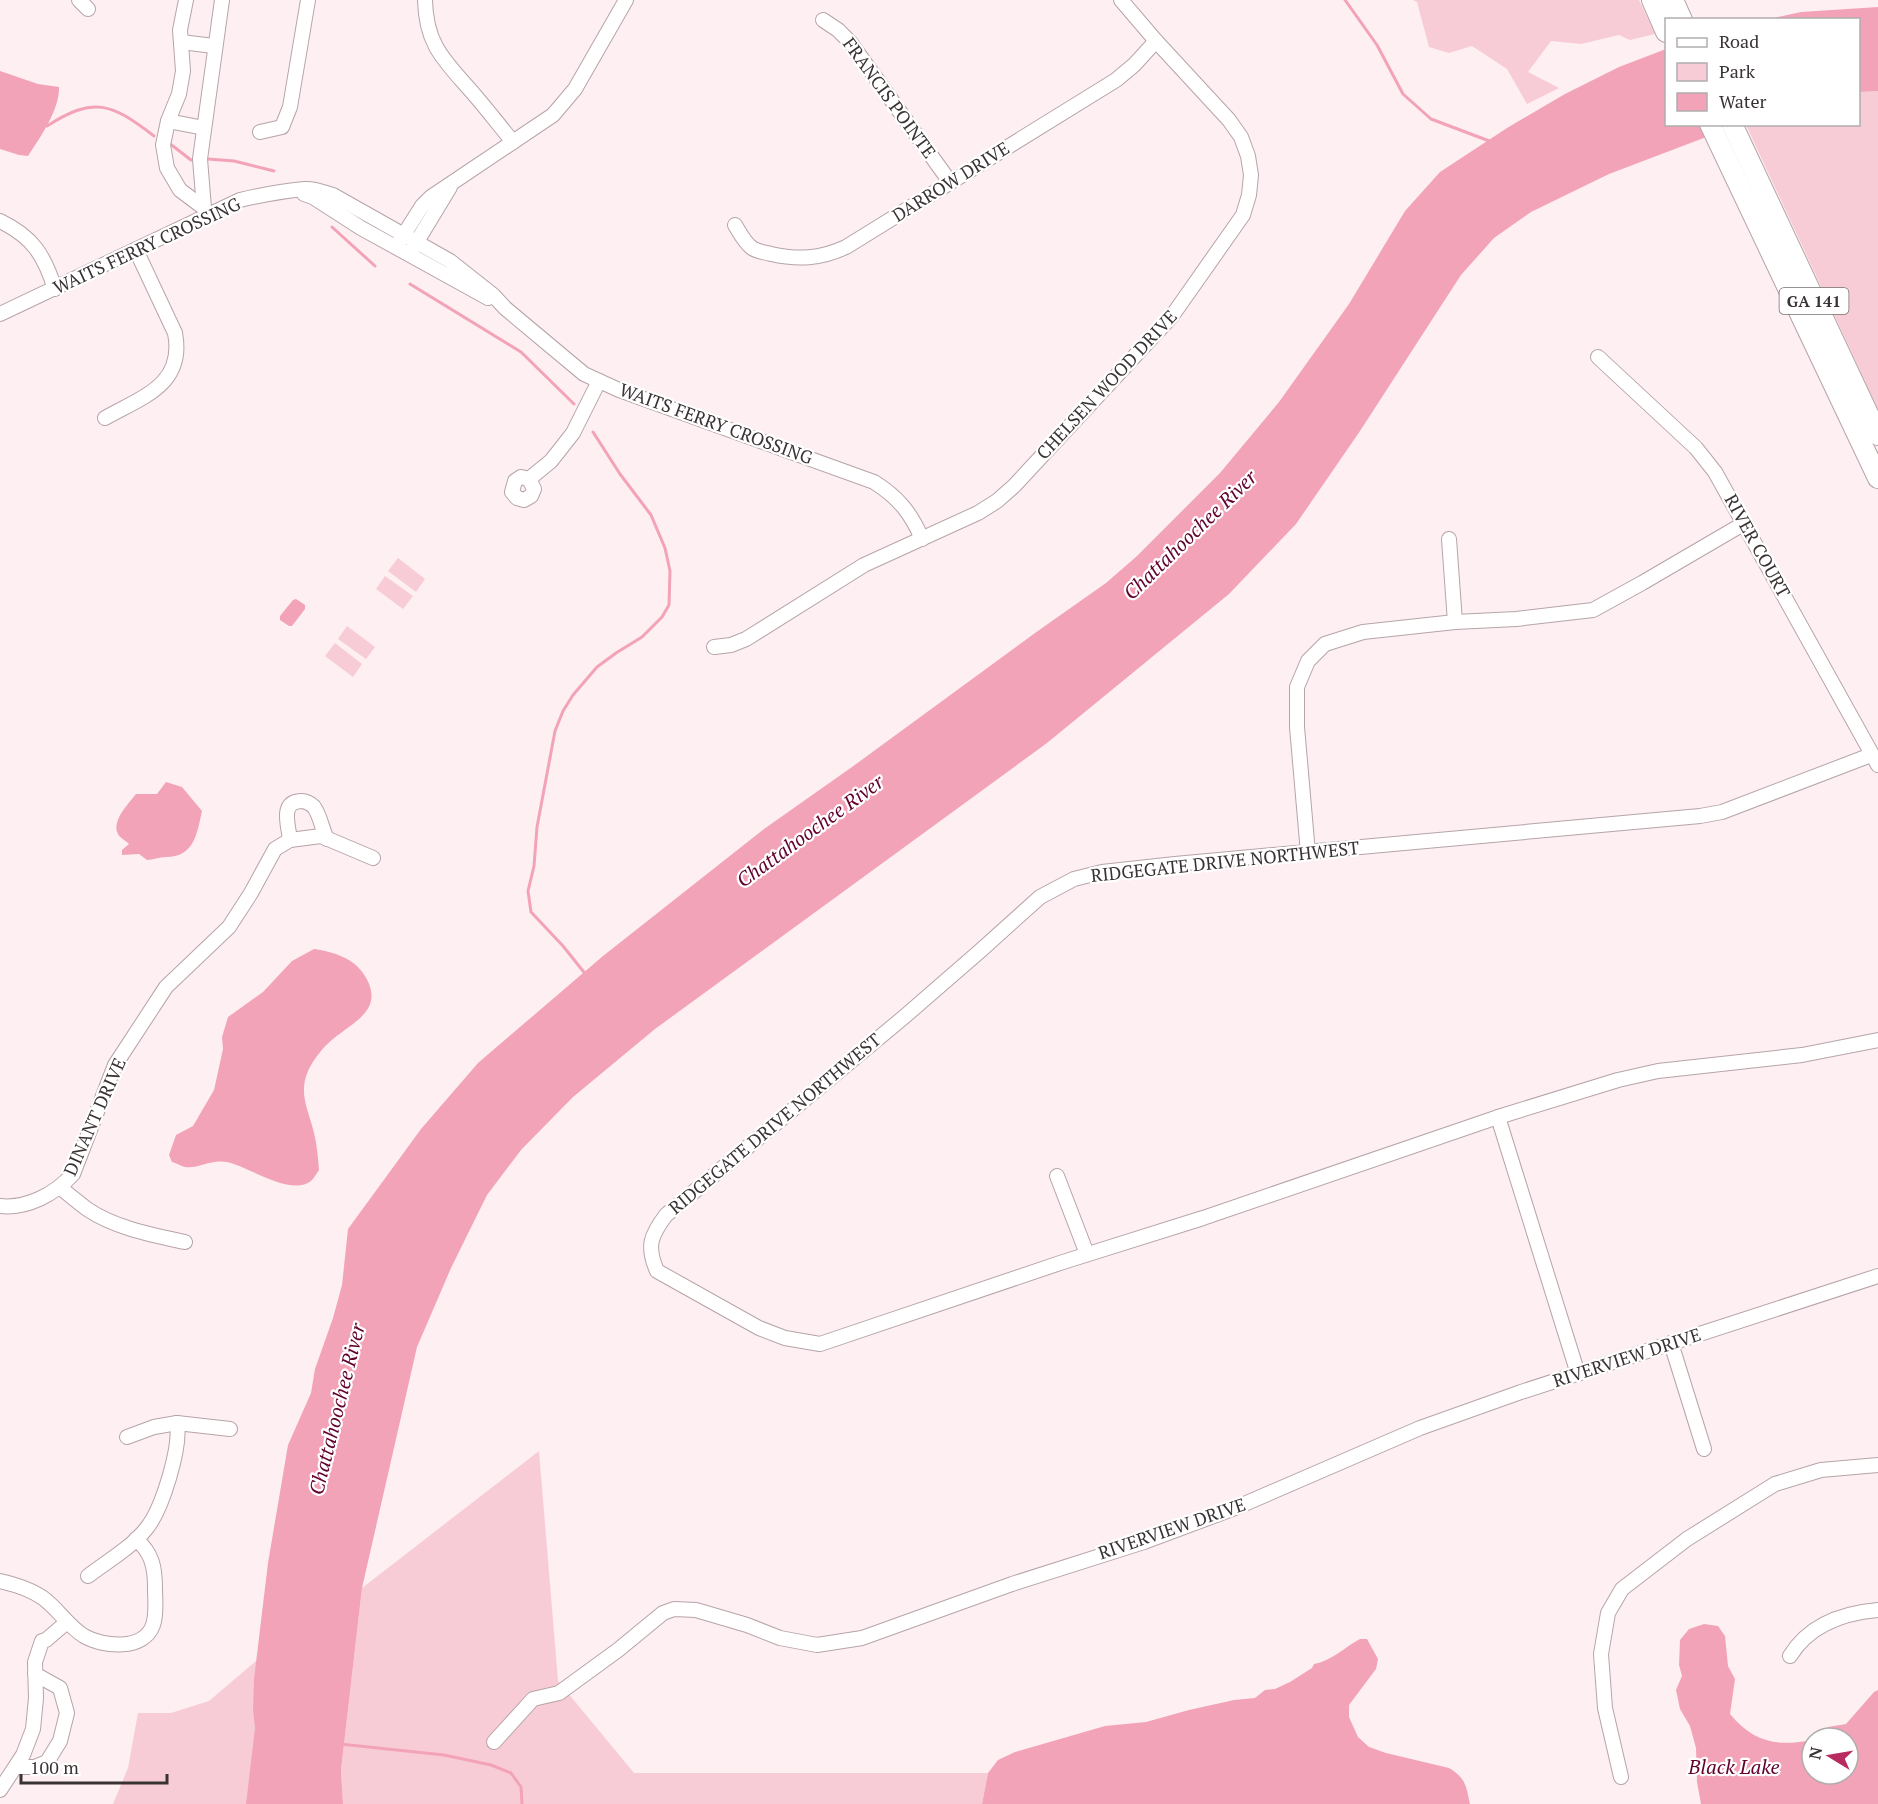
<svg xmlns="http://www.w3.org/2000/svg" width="1878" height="1804" viewBox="0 0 1878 1804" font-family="'PT Serif',serif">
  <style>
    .green { fill: #f8ccd6 }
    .water { fill: #f3a3b7 }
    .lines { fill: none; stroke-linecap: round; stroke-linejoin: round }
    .stream { stroke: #f3a3b7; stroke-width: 3 }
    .minor-casing { stroke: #b6a4a8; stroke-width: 16 }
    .highway-casing { stroke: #b6a4a8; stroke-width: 22 }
    .minor { stroke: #fff; stroke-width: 14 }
    .highway { stroke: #fff; stroke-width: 20 }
    .labels { text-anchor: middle; stroke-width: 4.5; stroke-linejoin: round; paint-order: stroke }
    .shield { fill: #fff; stroke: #757071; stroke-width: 1.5 }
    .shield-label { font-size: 16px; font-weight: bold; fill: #3a3334 }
    .street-label { font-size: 18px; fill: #3a3334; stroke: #fff }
    .water-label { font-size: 20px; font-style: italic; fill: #61012c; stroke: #fff }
  </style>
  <rect width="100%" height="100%" fill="#feeff2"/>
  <g class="green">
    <polygon points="1413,0 1639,0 1655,34 1630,40 1619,35 1581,44 1551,41 1528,72 1559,88 1527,104 1507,69 1472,46 1449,53 1429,47 1417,2"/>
    <polygon points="1878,91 1878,409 1746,125 1858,124 1859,92"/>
    <polygon points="398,558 425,579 416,592 388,571"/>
    <polygon points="385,576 413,596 403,609 376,589"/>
    <polygon points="347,626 375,647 366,659 338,639"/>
    <polygon points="335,643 362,664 353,677 325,656"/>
    <polygon points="539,1451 558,1681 634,1773 988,1773 982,1804 343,1804 341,1770 362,1588"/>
    <polygon points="284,1637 263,1804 113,1804 128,1768 138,1713 171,1713 209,1701"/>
  </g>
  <g class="water">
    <polygon points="1878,7 1878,91 1859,92 1858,20 1769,19 1801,12"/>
    <polygon points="1666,49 1666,124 1738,125 1609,174 1531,212 1494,238 1461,275 1360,431 1296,524 1229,594 1047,743 655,1029 573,1097 521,1150 487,1195 451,1268 417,1347 362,1588 341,1770 343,1804 246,1804 255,1728 253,1709 254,1679 268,1563 288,1445 311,1393 315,1369 333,1318 342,1285 348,1229 421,1129 478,1063 603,956 764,829 852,767 1035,633 1106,583 1137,556 1220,473 1279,402 1349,304 1405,211 1440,172 1507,128 1565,94 1619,67"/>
    <path d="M0 71 38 84 59 87C60 109 40 138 28 156L19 155 0 149Z"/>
    <polygon points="296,599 305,605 305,609 292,626 289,626 280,620 280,616 293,600"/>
    <path d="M166 782 182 787 202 811C197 834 194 857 166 857 159 857 153 860 147 860L139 854 122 855V850L129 844C125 840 120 838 118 834 111 821 129 803 136 794H157Z"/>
    <path d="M314 949C334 952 354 958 365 976 385 1009 355 1021 333 1039 323 1047 313 1060 308 1071 298 1094 309 1111 314 1133 317 1145 318 1157 319 1170 317 1173 314 1178 311 1181 291 1197 248 1166 227 1162 210 1159 198 1169 185 1167 181 1166 176 1163 172 1162L169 1155 176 1135 193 1126 214 1090 223 1049 222 1037 228 1017 263 992 292 961Z"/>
    <path d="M1704 1624 1718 1626 1725 1636 1728 1666 1735 1679 1730 1714C1753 1742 1777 1747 1812 1740V1774H1848V1738H1819L1828 1727 1846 1724 1874 1692 1878 1690V1804H1701L1697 1782 1696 1748 1690 1726 1680 1709 1676 1690 1682 1676 1679 1665 1680 1640 1689 1629Z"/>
    <path d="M1360 1639H1367L1378 1659 1376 1669 1349 1705V1717L1358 1737 1369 1747 1386 1753 1449 1768C1466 1778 1466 1786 1470 1804H982L988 1773 998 1760 1015 1752 1105 1726 1146 1722 1189 1710 1234 1700 1255 1698 1265 1690 1275 1689 1290 1682 1312 1668 1314 1664C1331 1661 1345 1647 1360 1639Z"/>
  </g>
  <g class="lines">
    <g class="stream">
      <polyline points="1345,0 1377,45 1403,94 1431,119 1492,142"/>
      <path d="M47 126C94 96 111 103 154 136"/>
      <polyline points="169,143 191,160"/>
      <polyline points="208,159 234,161 274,171"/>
      <polyline points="332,227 375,266"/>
      <polyline points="410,284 521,352 574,404"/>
      <polyline points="587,976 563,946 531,912 528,891 534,866 537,827 555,731 563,711 573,695 597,667 616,653 642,637 662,617 669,605 670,571 665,548 651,515 620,474 593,432"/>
      <polyline points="340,1744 444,1755 491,1765 511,1773 521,1787 522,1804"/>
    </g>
    <g class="minor-casing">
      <g id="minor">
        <polyline points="79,0 88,9"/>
        <polyline points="186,0 180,30 183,71 179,94 168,121 163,145 167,168 180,190 204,208"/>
        <path d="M425 0C426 45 444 60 472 92 486 108 499 125 513 142"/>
        <polyline points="823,20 838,30 850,42 950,182"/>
        <polyline points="181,42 214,46"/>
        <polyline points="168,121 204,128"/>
        <polyline points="260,132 282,127 290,107 308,0"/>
        <polyline points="304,194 313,197 361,228 488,298"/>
        <polyline points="206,212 204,208 200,159 222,0"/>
        <path d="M0 221C33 237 44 255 55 289"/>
        <path d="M735 225C740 233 744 242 752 248 758 252 764 252 771 254 798 260 820 259 846 247L1116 80 1134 65 1156 41"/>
        <polyline points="396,247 422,206 431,197 553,115 575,89 626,0"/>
        <polyline points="413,248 450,187"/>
        <path d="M0 314 240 200C261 195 283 191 305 189 315 188 325 193 333 195L450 261 493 295 505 308 584 374 619 390 874 482C898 497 911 513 922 539"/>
        <polyline points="1598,357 1696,448 1715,472 1878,765"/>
        <path d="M105 418C142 397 185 385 175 333L136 250"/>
        <polyline points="529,479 534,489 531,496 524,500 517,498 512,492 515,481 521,477 529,479 551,461 573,433 599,381"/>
        <polyline points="1449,539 1455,622"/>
        <polyline points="714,647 731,645 746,639 864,565 978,513 997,501 1014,486 1172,316 1243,215 1249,195 1251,175 1248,156 1241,137 1229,120 1156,41 1121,0"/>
        <path d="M1871 755 1722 812 1700 816 1175 864 1102 872 1074 879 1040 897 980 951 904 1017 666 1215C651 1235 646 1246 657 1271L759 1328 785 1338 820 1344 1063 1262 1203 1218 1498 1117 1618 1080 1658 1071 1802 1055 1878 1040"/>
        <path d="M290 840C289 827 279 802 301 801 306 801 311 804 314 807 320 815 322 829 327 839"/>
        <polyline points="1308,853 1297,727 1297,687 1308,661 1325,644 1363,632 1455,622 1516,619 1593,610 1642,583 1743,524"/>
        <polyline points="1498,1117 1578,1374"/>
        <polyline points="1057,1176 1087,1254"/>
        <path d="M61 1188C69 1195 78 1202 87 1209 115 1228 152 1235 185 1242"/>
        <path d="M0 1206C27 1209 55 1194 73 1174L115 1065 166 987 229 927 251 893 275 849 290 840 321 836 373 858"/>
        <polyline points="1671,1343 1704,1449"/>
        <polyline points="127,1437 154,1427 177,1423 230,1429"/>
        <path d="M88 1576C106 1562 131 1548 146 1529 162 1510 181 1448 177 1423"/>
        <path d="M0 1581C13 1584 32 1590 43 1598 58 1609 68 1626 84 1636 103 1647 144 1651 153 1625 157 1614 155 1600 155 1588 155 1567 152 1553 136 1539"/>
        <path d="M1790 1656C1809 1625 1843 1613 1878 1610"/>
        <polyline points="494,1742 533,1699 559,1693 618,1650 663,1613 674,1609 696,1610 747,1625 780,1638 817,1645 862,1638 1012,1584 1144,1542 1235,1508 1420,1428 1521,1392 1878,1276"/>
        <polyline points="16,1767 35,1767 47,1762 60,1741 67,1713 60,1688 35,1674"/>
        <polyline points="1621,1777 1605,1708 1601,1654 1608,1613 1622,1589 1687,1539 1775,1484 1821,1470 1878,1465"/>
        <polyline points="0,1790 23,1755 33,1729 36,1698 35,1662 42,1641 46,1640 67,1622"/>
      </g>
    </g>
    <g class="highway-casing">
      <g id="highway">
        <polyline points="1652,0 1666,32"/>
        <polyline points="1673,0 1682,20"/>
        <polyline points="1710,124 1878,478"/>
        <polyline points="1732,124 1878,435"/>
      </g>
    </g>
    <use href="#minor" class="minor"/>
    <use href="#highway" class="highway"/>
  </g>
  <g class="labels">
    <rect class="shield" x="1779.5" y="288" width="69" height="26" rx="4.5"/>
    <g class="shield-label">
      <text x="1814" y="307">GA 141</text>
    </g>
    <g class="street-label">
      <text transform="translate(889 98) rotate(54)" y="6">FRANCIS POINTE</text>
      <text transform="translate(951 182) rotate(-32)" y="6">DARROW DRIVE</text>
      <text transform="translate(147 246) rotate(-25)" y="6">WAITS FERRY CROSSING</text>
      <text transform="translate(1107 385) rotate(-47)" y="6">CHELSEN WOOD DRIVE</text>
      <text transform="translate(716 424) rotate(20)" y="6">WAITS FERRY CROSSING</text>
      <text transform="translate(1757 546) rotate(61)" y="6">RIVER COURT</text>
      <text transform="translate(1225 862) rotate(-6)" y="6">RIDGEGATE DRIVE NORTHWEST</text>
      <text transform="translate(95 1117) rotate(-66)" y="6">DINANT DRIVE</text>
      <text transform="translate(775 1124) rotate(-40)" y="6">RIDGEGATE DRIVE NORTHWEST</text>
      <text transform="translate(1627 1358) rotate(-18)" y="6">RIVERVIEW DRIVE</text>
      <text transform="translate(1172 1529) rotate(-19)" y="6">RIVERVIEW DRIVE</text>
    </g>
    <g class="water-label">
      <text transform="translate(1190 535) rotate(-44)" y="7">Chattahoochee River</text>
      <text transform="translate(810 831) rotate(-36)" y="7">Chattahoochee River</text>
      <text transform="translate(337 1409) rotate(-76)" y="7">Chattahoochee River</text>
      <text x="1734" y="1774">Black Lake</text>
    </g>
  </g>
  <rect x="1665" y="18" width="195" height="108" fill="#ffffff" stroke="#b0adae" stroke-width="1.5"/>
  <rect x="1677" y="38" width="30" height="9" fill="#ffffff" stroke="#b0adae" stroke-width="1.5"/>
  <text x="1719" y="48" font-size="18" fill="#3a3334">Road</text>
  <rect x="1677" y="63" width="30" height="18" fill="#f8ccd6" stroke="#b0adae" stroke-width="1.5"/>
  <text x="1719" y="78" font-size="18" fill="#3a3334">Park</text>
  <rect x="1677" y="93" width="30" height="18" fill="#f3a3b7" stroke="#b0adae" stroke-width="1.5"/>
  <text x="1719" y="108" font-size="18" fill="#3a3334">Water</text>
  <g transform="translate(1830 1756) rotate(281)"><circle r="28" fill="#ffffff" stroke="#b0adae" stroke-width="1.5"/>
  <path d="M0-4.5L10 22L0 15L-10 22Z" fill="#b72b61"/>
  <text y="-9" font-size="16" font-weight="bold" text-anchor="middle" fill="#3a3334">N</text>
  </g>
  <path d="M21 1774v9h146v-9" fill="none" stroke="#3a3334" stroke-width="3"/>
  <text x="30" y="1774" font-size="18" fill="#3a3334" stroke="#ffffff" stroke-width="4.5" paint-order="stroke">100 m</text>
</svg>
